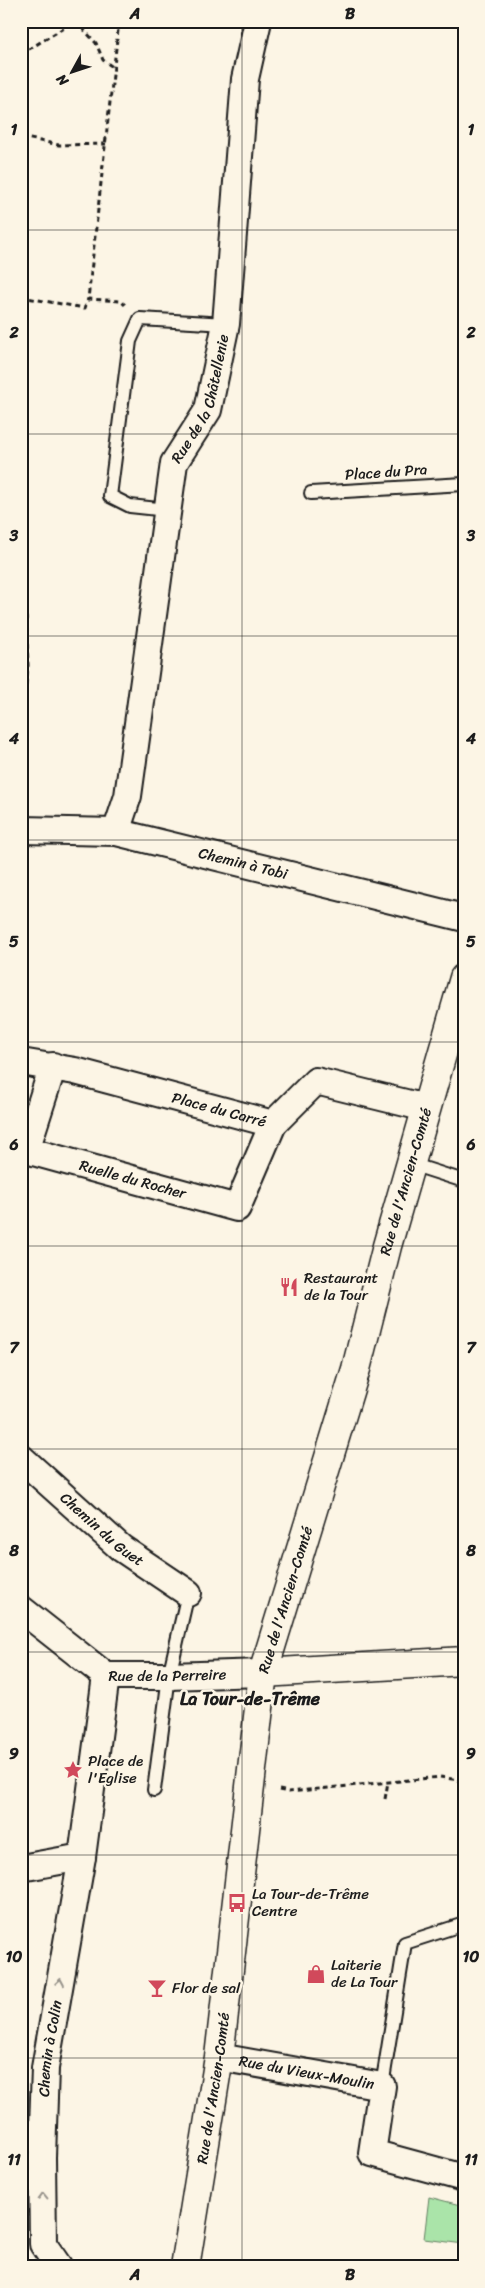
<svg xmlns="http://www.w3.org/2000/svg" width="485" height="2288" viewBox="0 0 485 2288" font-family="Sriracha,sans-serif">
  <style>
    .green { fill: #aae4a9; stroke: #638062 }
    .lines { fill: none; stroke-linecap: round; stroke-linejoin: round }
    .service-casing { stroke: #1c1c1c; stroke-width: 16 }
    .minor-casing { stroke: #1c1c1c; stroke-width: 30 }
    .tertiary-casing { stroke: #1c1c1c; stroke-width: 31 }
    .secondary-casing { stroke: #1c1c1c; stroke-width: 31 }
    .path { stroke: #1c1c1c; stroke-width: 3; stroke-dasharray: 5 4; stroke-linecap: butt }
    .service { stroke: #fcf5e5; stroke-width: 12 }
    .minor { stroke: #fcf5e5; stroke-width: 26 }
    .tertiary { stroke: #fcf5e5; stroke-width: 28 }
    .secondary { stroke: #fcf5e5; stroke-width: 28 }
    .oneway { stroke: #97938b }
    .grid { fill: none; stroke: #1c1c1c; stroke-width: 1; stroke-opacity: 0.55 }
    .labels { text-anchor: middle; stroke-width: 5; stroke-linejoin: round; paint-order: stroke }
    .street-label { font-size: 15px; fill: #1c1c1c; stroke: #fcf5e5 }
    .poi-label { font-size: 15px; fill: #1c1c1c; stroke: #fcf5e5; text-anchor: start }
    .quarter-label { font-size: 18px; font-weight: bold; fill: #1c1c1c; stroke: #fcf5e5 }
    .neatline { fill: none; stroke: #1c1c1c; stroke-width: 2 }
    .grid-label { font-size: 16px; text-anchor: middle; font-weight: bold; fill: #1c1c1c }
  </style>
  <rect width="100%" height="100%" fill="#fcf5e5"/>
  <filter id="ink" filterUnits="userSpaceOnUse"><feTurbulence type="fractalNoise" baseFrequency=".02" numOctaves="2"/><feDisplacementMap in="SourceGraphic" scale="10" xChannelSelector="R" yChannelSelector="G"/><feConvolveMatrix kernelMatrix="1 2 1 2 8 2 1 2 1" color-interpolation-filters="sRGB"/></filter>
  <g filter="url(#ink)">
    <polygon class="green" points="429,2197 464,2206 464,2244 424,2239"/>
    <g class="lines">
      <g class="service-casing">
        <g id="service">
          <polyline points="311,493 464,484"/>
          <polyline points="167,510 130,506 110,496 130,341 140,319 226,324"/>
          <polyline points="411,1164 464,1181"/>
          <polyline points="154,1790 169,1676 188,1593"/>
          <polyline points="382,2086 405,1943 464,1924"/>
        </g>
      </g>
      <g class="minor-casing">
        <g id="minor">
          <path id="s1" d="M21 830 116 832 464 918"/>
          <path id="s2" d="M116 832 128 796 174 463 208 410 226 324 245 79 258 21"/>
          <path id="s3" d="M21 1062 75 1071 273 1124 316 1081 426 1108"/>
          <path id="s4" d="M53 1066 26 1150 237 1208 273 1124"/>
          <path id="s5" d="M21 1458 121 1548 188 1593"/>
          <polyline points="21,1609 106,1676"/>
          <path id="s6" d="M21 1868 82 1857 106 1676H169L263 1673"/>
          <path id="s7" d="M219 2057 382 2086 372 2153 464 2178"/>
          <path id="s8" d="M59 2267 43 2244 42 2157 45 2068 82 1857"/>
        </g>
      </g>
      <g class="tertiary-casing">
        <polyline id="tertiary" points="263,1673 464,1661"/>
      </g>
      <g class="secondary-casing">
        <g id="secondary">
          <path id="s9" d="M185 2267 219 2057 263 1673 356 1369 387 1246 464 978"/>
        </g>
      </g>
      <g class="path">
        <polyline points="76,21 96,43 103,60 114,68"/>
        <polyline points="119,21 88,299 121,301 125,305"/>
        <polyline points="21,54 75,21"/>
        <polyline points="21,137 59,145 106,144"/>
        <polyline points="21,297 85,308 88,299"/>
        <polyline points="21,610 26,615 28,667 21,720"/>
        <polyline points="279,1790 288,1792 440,1777 464,1781"/>
        <polyline points="385,1799 388,1782"/>
      </g>
      <use href="#service" class="service"/>
      <use href="#minor" class="minor"/>
      <use href="#tertiary" class="tertiary"/>
      <use href="#secondary" class="secondary"/>
    </g>
    <defs><path id="oneway-chevron" d="M-2-3.5L2.5 0L-2 3.5" fill="none" stroke-width="1.6" stroke-linecap="round" stroke-linejoin="round" transform="scale(1.25)"/></defs>
    <g class="oneway">
      <use href="#oneway-chevron" transform="translate(60 1982) rotate(-80)"/>
      <use href="#oneway-chevron" transform="translate(43 2196) rotate(-91)"/>
    </g>
  </g>
  <path class="grid" d="M242 21V2267M21 230H464M21 434H464M21 636H464M21 840H464M21 1042H464M21 1246H464M21 1449H464M21 1652H464M21 1855H464M21 2058H464"/>
  <defs>
    <g id="restaurant-bare" transform="scale(1.5)"><path d="M-5-6h1v4h1v-4h1v4h1v-4h1v5L-1.5 .5V6h-2V.5L-5-1ZM5-6V6H3V1.5H1.5Q1.5-4 5-6Z" fill="#d1495b" stroke="#fcf5e5" stroke-width="2.5" paint-order="stroke"/></g>
    <g id="sight-bare" transform="scale(1.5)"><path d="M0-6L1.8-2.2L6-1.7L2.9 1.2L3.7 5.4L0 3.3L-3.7 5.4L-2.9 1.2L-6-1.7L-1.8-2.2Z" fill="#d1495b" stroke="#fcf5e5" stroke-width="2.5" paint-order="stroke"/></g>
    <g id="bus-bare" transform="scale(1.5)"><path d="M-5-6H5V4H4V6H2V4H-2V6H-4V4H-5ZM-3.5-4V0h7V-4ZM-3.5 1.2v1.5H-2V1.2ZM2 1.2v1.5H3.5V1.2Z" fill="#d1495b" stroke="#fcf5e5" stroke-width="2.5" paint-order="stroke"/></g>
    <g id="shop-bare" transform="scale(1.5)"><path d="M-5-2.5h2.3a2.7 3.5 0 0 1 5.4 0H5L5.5 6h-11ZM-1.5-2.5h3a1.5 2.3 0 0 0-3 0Z" fill="#d1495b" stroke="#fcf5e5" stroke-width="2.5" paint-order="stroke"/></g>
    <g id="bar-bare" transform="scale(1.5)"><path d="M-6-5H6L.8 .8V4.5H3.5V6h-7V4.5H-.8V.8Z" fill="#d1495b" stroke="#fcf5e5" stroke-width="2.5" paint-order="stroke"/></g>
  </defs>
  <g fill-rule="evenodd">
    <use href="#restaurant-bare" x="289" y="1287"/>
    <use href="#sight-bare" x="73" y="1770"/>
    <use href="#bus-bare" x="237" y="1903"/>
    <use href="#shop-bare" x="316" y="1974"/>
    <use href="#bar-bare" x="157" y="1988"/>
  </g>
  <g class="labels">
    <g class="street-label">
      <text dy="5" stroke="none"><textPath href="#s2" startOffset="445">Rue de la Châtellenie</textPath></text>
      <text transform="translate(386 472) rotate(-4)" y="5">Place du Pra</text>
      <text dy="5" stroke="none"><textPath href="#s1" startOffset="226">Chemin à Tobi</textPath></text>
      <text dy="5" stroke="none"><textPath href="#s3" startOffset="204">Place du Carré</textPath></text>
      <text dy="5" stroke="none"><textPath href="#s4" startOffset="199">Ruelle du Rocher</textPath></text>
      <text dy="5" stroke="none"><textPath href="#s9" startOffset="1111">Rue de l'Ancien-Comté</textPath></text>
      <text dy="5" stroke="none"><textPath href="#s5" startOffset="108">Chemin du Guet</textPath></text>
      <text dy="5" stroke="none"><textPath href="#s9" startOffset="676">Rue de l'Ancien-Comté</textPath></text>
      <text dy="5" stroke="none"><textPath href="#s6" startOffset="306">Rue de la Perreire</textPath></text>
      <text dy="5" stroke="none"><textPath href="#s8" startOffset="224">Chemin à Colin</textPath></text>
      <text dy="5" stroke="none"><textPath href="#s7" startOffset="89">Rue du Vieux-Moulin</textPath></text>
      <text dy="5" stroke="none"><textPath href="#s9" startOffset="181">Rue de l'Ancien-Comté</textPath></text>
    </g>
    <g class="poi-label">
      <text x="304" y="1283">Restaurant<tspan x="304" dy="17">de la Tour</tspan></text>
      <text x="88" y="1766">Place de<tspan x="88" dy="17">l'Eglise</tspan></text>
      <text x="252" y="1899">La Tour-de-Trême<tspan x="252" dy="17">Centre</tspan></text>
      <text x="331" y="1970">Laiterie<tspan x="331" dy="17">de La Tour</tspan></text>
      <text x="172" y="1993">Flor de sal</text>
    </g>
    <g class="quarter-label">
      <text x="250" y="1705">La Tour-de-Trême</text>
    </g>
  </g>
  <rect width="485" height="2288" fill="none" stroke="#fcf5e5" stroke-width="55"/>
  <g transform="translate(72 72) rotate(230)" stroke="#fcf5e5" stroke-width="4" paint-order="stroke">
  <path d="M0-4L9 19L0 12L-9 19Z" fill="#1c1c1c"/>
  <text y="-8" font-size="14" font-weight="bold" text-anchor="middle" fill="#1c1c1c">N</text>
  </g>
  <rect x="28" y="28" width="430" height="2232" class="neatline"/>
  <g class="grid-label">
    <text x="135" y="19">A</text>
    <text x="350" y="19">B</text>
    <text x="14" y="135">1</text>
    <text x="471" y="135">1</text>
    <text x="14" y="338">2</text>
    <text x="471" y="338">2</text>
    <text x="14" y="541">3</text>
    <text x="471" y="541">3</text>
    <text x="14" y="744">4</text>
    <text x="471" y="744">4</text>
    <text x="14" y="947">5</text>
    <text x="471" y="947">5</text>
    <text x="14" y="1150">6</text>
    <text x="471" y="1150">6</text>
    <text x="14" y="1353">7</text>
    <text x="471" y="1353">7</text>
    <text x="14" y="1556">8</text>
    <text x="471" y="1556">8</text>
    <text x="14" y="1759">9</text>
    <text x="471" y="1759">9</text>
    <text x="14" y="1962">10</text>
    <text x="471" y="1962">10</text>
    <text x="14" y="2165">11</text>
    <text x="471" y="2165">11</text>
    <text x="135" y="2280">A</text>
    <text x="350" y="2280">B</text>
  </g>
</svg>
